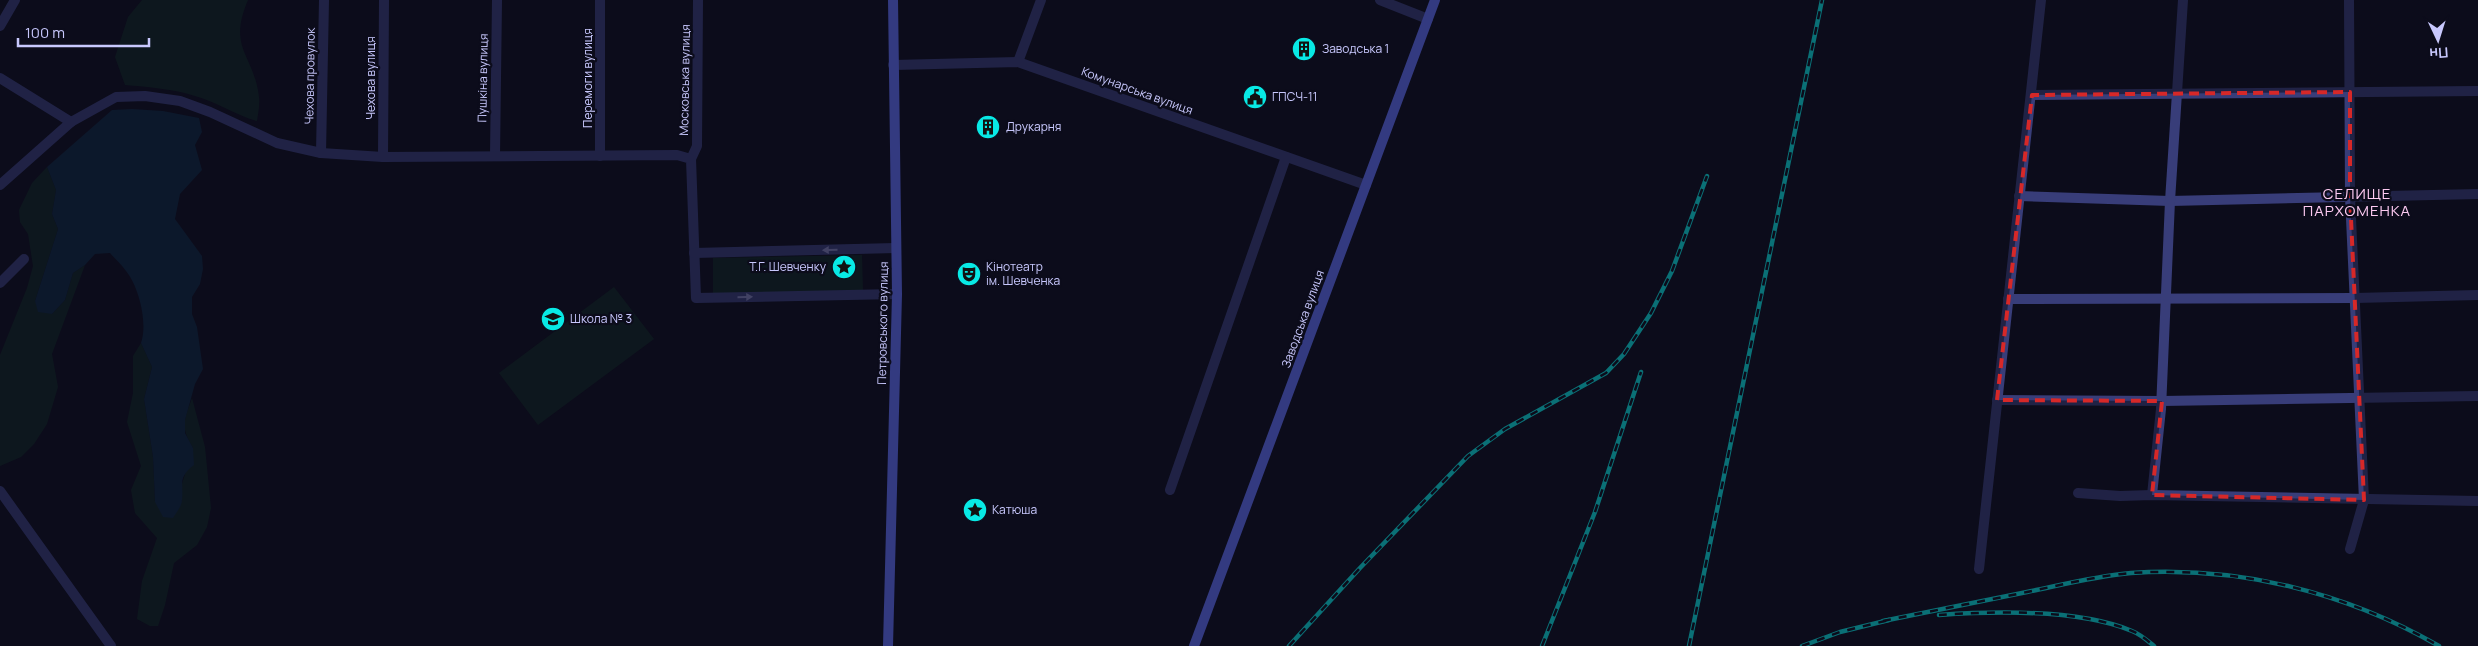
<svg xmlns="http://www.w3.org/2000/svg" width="2478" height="646" viewBox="0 0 2478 646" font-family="Manrope,sans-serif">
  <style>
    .green { fill: #0f2522 }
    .water { fill: #0d263e }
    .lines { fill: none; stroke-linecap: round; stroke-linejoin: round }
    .minor { stroke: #383d79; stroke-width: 10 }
    .secondary { stroke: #6271fa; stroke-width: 10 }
    .rail-casing { stroke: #08e9e5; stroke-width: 4.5 }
    .rail { stroke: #0c0c1b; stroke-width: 2.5; stroke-dasharray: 8; stroke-linecap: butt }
    .oneway { fill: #8082bb }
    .marked { fill: none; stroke: #d62828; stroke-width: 4; stroke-dasharray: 10 6; stroke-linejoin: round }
    .labels { text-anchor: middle; stroke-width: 4.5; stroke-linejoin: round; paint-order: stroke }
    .poi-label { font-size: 12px; fill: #c8c8fd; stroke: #0c0c1b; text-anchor: start }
    .street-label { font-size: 12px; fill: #c8c8fd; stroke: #0c0c1b }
    .quarter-label { font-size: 15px; letter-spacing: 1px; fill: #fdcaf1; stroke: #0c0c1b }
  </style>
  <rect width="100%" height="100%" fill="#0c0c1b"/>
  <g class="green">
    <path d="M142 0H248C227 49 254 54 259 97 260 105 258 114 257 121 235 115 217 102 195 96 173 89 149 87 125 85L115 57 128 17Z"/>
    <polygon points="47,167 56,190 52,214 58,229 35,301 52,314 65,300 73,273 85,265 52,354 58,387 47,424 34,444 21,457 0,466 0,355 27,288 33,266 28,234 20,222 19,210 32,183"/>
    <polygon points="862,255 863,291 713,294 713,258"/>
    <polygon points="614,287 654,339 538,425 499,373"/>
    <path d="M141 343 152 367 144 399 153 457 155 502 182 501 181 487 193 448C180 426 184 421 192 398L205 447 211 508 207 527 197 545 174 563 165 605 158 626H150L137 619 142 581 157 538 135 513 131 490 141 466 127 422 133 393V356Z"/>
  </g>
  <path class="water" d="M132 109 163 111 199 118 202 132 195 145 202 170 180 194 175 219 202 256 203 269 200 284 192 297V314L197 327 203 369 195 384 185 420V433L193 448 194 465C177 478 184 484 182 500 182 506 176 513 173 518L163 517 155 502 153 457 144 399 152 367 141 343C148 323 139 287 126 271 121 264 115 259 110 253L95 254 85 265 73 273 65 300 52 314 38 312 35 301 58 229 52 214 56 190 47 167 112 110Z"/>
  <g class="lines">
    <g class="minor">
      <polyline points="600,0 600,156"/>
      <polyline points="1380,0 1428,19"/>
      <polyline points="2349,0 2350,197 2364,500 2350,549"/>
      <polyline points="0,26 15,0"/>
      <polyline points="1018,62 1041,0"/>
      <polyline points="893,65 1018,62 1366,185"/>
      <polyline points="0,78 71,122"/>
      <polyline points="2032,95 2478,91"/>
      <polyline points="321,153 324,0"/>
      <polyline points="495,156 497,0"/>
      <polyline points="383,157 384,0"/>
      <polyline points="691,159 697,146 698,0"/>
      <polyline points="0,185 71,122 116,97 145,96 180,101 210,112 277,143 321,153 383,157 677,155 691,159 696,298 897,294"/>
      <polyline points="2019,196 2170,201 2478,194"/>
      <polyline points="694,253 896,248"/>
      <polyline points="0,283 24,259"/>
      <polyline points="2008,299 2355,298 2478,295"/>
      <polyline points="1997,400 2162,401 2478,396"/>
      <polyline points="1170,490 1286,157"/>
      <polyline points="0,491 111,646"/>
      <polyline points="2078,493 2120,496 2152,495 2478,501"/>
      <polyline points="2152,495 2161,409 2170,201 2183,0"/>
      <polyline points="1979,569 2041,0"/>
    </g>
    <g class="secondary">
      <polyline points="888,646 897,294 893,0"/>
      <polyline points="1194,646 1435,0"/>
    </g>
    <g class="rail-casing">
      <g id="rail">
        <path d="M1939 615C1997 611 2079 609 2132 631 2140 634 2148 641 2154 646"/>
        <path d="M1883 621C1931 611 1979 602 2027 592 2061 585 2096 576 2131 573 2240 566 2345 592 2439 646"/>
        <polyline points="1289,646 1360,568 1468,456 1505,429 1606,373 1624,354 1651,313 1672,271 1707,176"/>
        <polyline points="1542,646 1595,512 1641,372"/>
        <polyline points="1689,646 1822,0"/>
        <polyline points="1802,646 1840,632 1889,620"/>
      </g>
    </g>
    <use href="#rail" class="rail"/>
  </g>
  <defs><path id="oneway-solid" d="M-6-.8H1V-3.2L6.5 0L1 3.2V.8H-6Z" transform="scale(1.25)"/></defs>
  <g class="oneway">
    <use href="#oneway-solid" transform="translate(830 250) rotate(179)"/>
    <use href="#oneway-solid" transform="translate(745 297) rotate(-1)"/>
  </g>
  <path d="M0 0H2478V646H0ZM2350 92V197L2364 500 2152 495 2162 401 1997 400 2032 95Z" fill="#0c0c1b" fill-opacity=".55" fill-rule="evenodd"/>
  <path class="marked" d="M2350 92V197L2364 500 2152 495 2162 401 1997 400 2032 95Z"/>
  <defs>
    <g id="building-disc" transform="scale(1.25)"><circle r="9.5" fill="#08e9e5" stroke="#0c0c1b"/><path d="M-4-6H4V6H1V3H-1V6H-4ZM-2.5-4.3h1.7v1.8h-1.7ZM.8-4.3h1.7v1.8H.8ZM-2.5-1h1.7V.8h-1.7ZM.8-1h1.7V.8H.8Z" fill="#111"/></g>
    <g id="civic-disc" transform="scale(1.25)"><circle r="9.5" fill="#08e9e5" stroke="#0c0c1b"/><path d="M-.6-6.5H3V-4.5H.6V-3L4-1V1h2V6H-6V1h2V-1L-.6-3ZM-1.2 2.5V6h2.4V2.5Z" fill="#111"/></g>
    <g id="sight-disc" transform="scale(1.25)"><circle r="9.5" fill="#08e9e5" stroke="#0c0c1b"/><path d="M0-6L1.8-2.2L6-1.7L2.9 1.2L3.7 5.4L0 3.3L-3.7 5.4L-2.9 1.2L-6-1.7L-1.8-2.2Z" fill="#111"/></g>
    <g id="theatre-disc" transform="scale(1.25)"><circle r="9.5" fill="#08e9e5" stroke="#0c0c1b"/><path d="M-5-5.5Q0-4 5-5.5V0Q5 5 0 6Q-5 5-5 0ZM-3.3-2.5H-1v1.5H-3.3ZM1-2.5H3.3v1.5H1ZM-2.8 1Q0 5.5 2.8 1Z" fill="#111"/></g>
    <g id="school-disc" transform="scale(1.25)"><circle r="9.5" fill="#08e9e5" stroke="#0c0c1b"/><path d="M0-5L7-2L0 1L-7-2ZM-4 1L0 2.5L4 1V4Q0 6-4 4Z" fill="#111"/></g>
  </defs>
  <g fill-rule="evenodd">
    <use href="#building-disc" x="1304" y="49"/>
    <use href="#civic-disc" x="1255" y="97"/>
    <use href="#building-disc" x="988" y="127"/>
    <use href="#sight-disc" x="844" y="267"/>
    <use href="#theatre-disc" x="969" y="274"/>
    <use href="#school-disc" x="553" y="319"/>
    <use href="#sight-disc" x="975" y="510"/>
  </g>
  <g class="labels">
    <g class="poi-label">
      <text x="1322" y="53">Заводська 1</text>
      <text x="1272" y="101">ГПСЧ-11</text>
      <text x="1006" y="131">Друкарня</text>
      <text x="826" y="271" text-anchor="end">Т.Г. Шевченку</text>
      <text x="986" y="271">Кінотеатр<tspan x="986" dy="14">ім. Шевченка</tspan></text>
      <text x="570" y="323">Школа № 3</text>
      <text x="992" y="514">Катюша</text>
    </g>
    <g class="street-label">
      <text transform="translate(310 76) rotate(-89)" y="4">Чехова провулок</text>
      <text transform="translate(371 78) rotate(-90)" y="4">Чехова вулиця</text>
      <text transform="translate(483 78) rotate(-89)" y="4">Пушкіна вулиця</text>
      <text transform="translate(588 78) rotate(-90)" y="4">Перемоги вулиця</text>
      <text transform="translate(685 80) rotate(-89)" y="4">Московська вулиця</text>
      <text transform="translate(1137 91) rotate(20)" y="4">Комунарська вулиця</text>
      <text transform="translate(1303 319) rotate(-70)" y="4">Заводська вулиця</text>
      <text transform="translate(883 323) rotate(-89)" y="4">Петровського вулиця</text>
    </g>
    <g class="quarter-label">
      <text x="2357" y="199">СЕЛИЩЕ<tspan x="2357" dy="17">ПАРХОМЕНКА</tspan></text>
    </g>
  </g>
  <g transform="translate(2438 40) rotate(176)" stroke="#0c0c1b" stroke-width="4" paint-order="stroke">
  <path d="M0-4L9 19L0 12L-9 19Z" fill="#c8c8fd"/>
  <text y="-8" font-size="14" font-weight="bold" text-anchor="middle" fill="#c8c8fd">Пн</text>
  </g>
  <path d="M18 38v8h131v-8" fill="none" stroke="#c8c8fd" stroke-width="2.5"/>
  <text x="25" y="38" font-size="15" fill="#c8c8fd" stroke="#0c0c1b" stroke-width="4" paint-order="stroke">100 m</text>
</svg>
